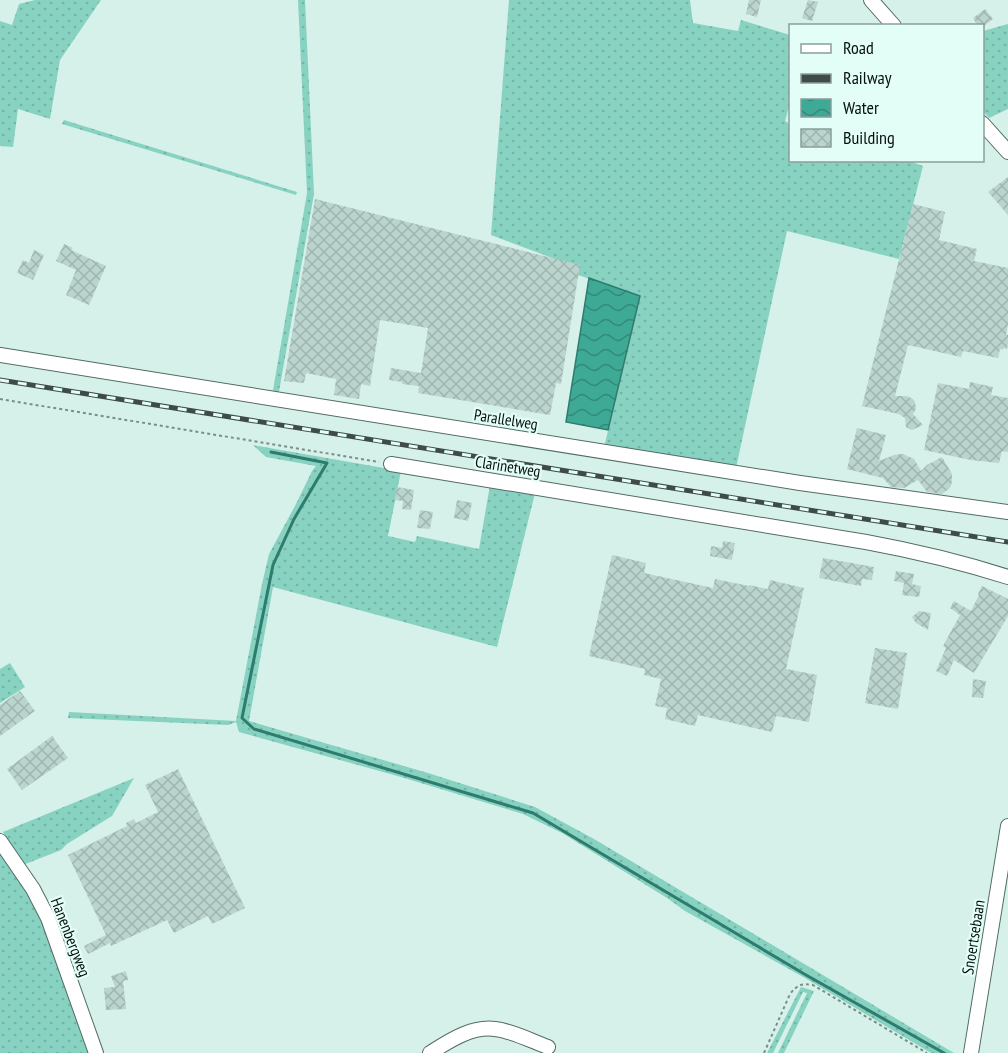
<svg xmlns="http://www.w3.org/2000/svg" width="1008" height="1053" viewBox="0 0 1008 1053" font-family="'PT Sans Narrow',sans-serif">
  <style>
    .grass { fill: url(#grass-dots) }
    .water { fill: url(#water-waves); stroke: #2e7c6d; stroke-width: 1.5 }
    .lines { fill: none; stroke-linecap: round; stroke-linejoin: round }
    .stream { stroke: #2e7c6d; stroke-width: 3 }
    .building { fill: url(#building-cross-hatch) }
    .minor-casing { stroke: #536b65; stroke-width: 16 }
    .path { stroke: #7b8d88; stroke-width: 2; stroke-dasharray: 3 3; stroke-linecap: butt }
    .minor { stroke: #fff; stroke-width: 14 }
    .rail-casing { stroke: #3e4b48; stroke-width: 5 }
    .rail { stroke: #e3fef7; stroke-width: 3; stroke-dasharray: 9; stroke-linecap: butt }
    .labels { text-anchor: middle; stroke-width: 4.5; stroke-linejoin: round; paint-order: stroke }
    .street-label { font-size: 16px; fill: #070f0d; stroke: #e3fef7 }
  </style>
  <defs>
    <pattern id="grass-dots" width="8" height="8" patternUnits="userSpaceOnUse" patternTransform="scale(1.5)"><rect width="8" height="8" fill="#88d2c2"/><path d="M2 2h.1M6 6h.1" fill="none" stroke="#74b3a6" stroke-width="1.8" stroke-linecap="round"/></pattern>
    <pattern id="water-waves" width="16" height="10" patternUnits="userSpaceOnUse" patternTransform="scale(1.5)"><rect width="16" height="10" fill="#3eaa96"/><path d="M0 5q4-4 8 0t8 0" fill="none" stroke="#328979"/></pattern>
    <pattern id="building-cross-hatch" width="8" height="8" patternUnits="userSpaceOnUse" patternTransform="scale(1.5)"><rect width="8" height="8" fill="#bbd5ce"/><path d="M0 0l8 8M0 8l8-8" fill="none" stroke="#9fb6b0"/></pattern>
  </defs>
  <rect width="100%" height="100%" fill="#d6f1ea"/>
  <g class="grass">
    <polygon points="35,0 101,0 60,60 50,119 18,109 13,147 0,146 0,21 12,25 19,4"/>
    <polygon points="298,0 305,0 314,194 278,397 272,396 307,193"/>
    <polygon points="509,0 690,0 693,23 738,31 741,20 790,35 790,103 785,121 790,124 790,160 906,160 923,166 899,259 787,231 736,468 604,448 639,296 578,275 579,268 491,235"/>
    <polygon points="1008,24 1008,109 989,118 983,111 983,31"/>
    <polygon points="64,120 297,192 296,195 62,124"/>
    <polygon points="253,445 401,471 388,536 415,542 417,536 479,549 490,485 535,493 497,647 273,587 249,721 428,773 535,807 594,839 954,1053 931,1053 805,978 685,911 667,898 562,833 523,814 401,777 239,732 236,722 228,725 68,718 69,712 236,721 262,584 269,554 296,504 312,471 316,466 266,457"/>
    <polygon points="10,663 25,687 0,703 0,669"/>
    <polygon points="134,778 112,816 67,844 61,850 23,865 3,832"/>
    <polygon points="0,851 24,886 48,932 91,1053 0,1053"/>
    <polygon points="801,987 814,991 784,1053 778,1053 807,993 803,992 773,1053 767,1053"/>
  </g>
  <polygon class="water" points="589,278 640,296 608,430 566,422"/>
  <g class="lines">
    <polyline class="stream" points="271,452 327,463 294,519 273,565 242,718 254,729 533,813 806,975 944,1053"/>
  </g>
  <g class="building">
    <polygon points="749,0 761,0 757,17 746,14"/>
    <polygon points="808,0 818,2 812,21 802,18"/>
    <polygon points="985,9 993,19 984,26 978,26 973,18"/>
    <polygon points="1008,177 1008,215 988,192"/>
    <polygon points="315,199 580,265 561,384 556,383 550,415 418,393 419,386 402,384 402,382 389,380 391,368 421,373 428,328 380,320 370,386 361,384 359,399 334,395 336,379 306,373 304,383 284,381"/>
    <polygon points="913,204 945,212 939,240 977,249 974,261 1008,268 1008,324 1006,335 1008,335 1008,344 1007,349 1003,348 1003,350 1000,349 998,358 963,351 961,357 908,345 895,396 907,396 913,399 915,402 916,409 913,414 923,425 912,430 906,427 905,418 899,414 862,406"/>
    <polygon points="64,244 73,248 71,250 106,266 89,305 66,295 76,270 56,261"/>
    <polygon points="34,250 44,255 33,280 17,273 23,260 29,263"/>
    <polygon points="970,382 993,387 991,395 1008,398 1008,452 1002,451 999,463 971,460 924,450 938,383 969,389"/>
    <polygon points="857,428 886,435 879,461 894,455 903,454 914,459 921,471 927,465 942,457 952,474 952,482 950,488 942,494 927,492 918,480 904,488 891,487 883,478 847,469"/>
    <polygon points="397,487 414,490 411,510 402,509 403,501 395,500"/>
    <polygon points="457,500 472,503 468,521 454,518"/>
    <polygon points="420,510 433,512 430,529 417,528"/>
    <polygon points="723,541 735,543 732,560 710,556 711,546 722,548"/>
    <polygon points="612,555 646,563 644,573 713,588 715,579 749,586 749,585 768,589 770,580 804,588 786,669 817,675 809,722 776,716 772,732 698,715 695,726 665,719 667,708 655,706 661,679 644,675 645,669 589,656"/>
    <polygon points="823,558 874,567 872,580 862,579 861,586 819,578"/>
    <polygon points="896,571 914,574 912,584 921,586 919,597 902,595 904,583 894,581"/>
    <polygon points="982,586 1008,599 1008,616 974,673 954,660 947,676 936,671 946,648 943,646 960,615 950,608 954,601 971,611 979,595 978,594"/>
    <polygon points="919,611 931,613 928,630 916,623 912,617"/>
    <polygon points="875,648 907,653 898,709 865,703"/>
    <polygon points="973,679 986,681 983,698 972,697"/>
    <polygon points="20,691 35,711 0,736 0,705"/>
    <polygon points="52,736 68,758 22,790 7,769"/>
    <polygon points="178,769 245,908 212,924 208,916 174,933 167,920 111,946 110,943 88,954 84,946 106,935 68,855 127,826 126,823 134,819 136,823 158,812 145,785"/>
    <polygon points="126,971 128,980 123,981 126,1009 106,1010 104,988 115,987 111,976"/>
  </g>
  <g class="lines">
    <g class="minor-casing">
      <g id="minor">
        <polyline points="871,0 894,26"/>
        <polyline points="982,123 1008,152"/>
        <polyline points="0,355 800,483 1008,512"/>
        <path d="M391 464 866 542C915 551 961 562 1008 577"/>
        <polyline points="0,841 33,889 48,918 96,1053"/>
        <path d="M430 1053C449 1041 471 1026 495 1029 513 1031 531 1041 548 1047"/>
        <polyline points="971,1053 1008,826"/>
      </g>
    </g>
    <g class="path">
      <polyline points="0,399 379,462"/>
      <path d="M764 1053 790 994C797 985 802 983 813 985L927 1053"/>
    </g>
    <use href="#minor" class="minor"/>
    <g class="rail-casing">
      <polyline id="rail" points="0,380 1008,542"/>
    </g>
    <use href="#rail" class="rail"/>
  </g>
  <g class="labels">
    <g class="street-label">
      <text transform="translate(506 419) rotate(9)" y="6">Parallelweg</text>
      <text transform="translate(508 466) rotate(9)" y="6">Clarinetweg</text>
      <text transform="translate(71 937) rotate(69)" y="6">Hanenbergweg</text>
      <text transform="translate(973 937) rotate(-81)" y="6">Snoertsebaan</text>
    </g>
  </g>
  <rect x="789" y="24" width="195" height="138" fill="#e3fef7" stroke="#8b9e99" stroke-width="1.5"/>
  <rect x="801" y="44" width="30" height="9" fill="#ffffff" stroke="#8b9e99" stroke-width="1.5"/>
  <text x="843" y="54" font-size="18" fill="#070f0d">Road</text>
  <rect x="801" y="74" width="30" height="9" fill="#3e4b48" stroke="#8b9e99" stroke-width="1.5"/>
  <text x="843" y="84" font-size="18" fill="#070f0d">Railway</text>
  <rect x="801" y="99" width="30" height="18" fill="url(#water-waves)" stroke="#8b9e99" stroke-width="1.5"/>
  <text x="843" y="114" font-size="18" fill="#070f0d">Water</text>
  <rect x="801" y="129" width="30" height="18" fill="url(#building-cross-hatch)" stroke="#8b9e99" stroke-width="1.5"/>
  <text x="843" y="144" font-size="18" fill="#070f0d">Building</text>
</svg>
